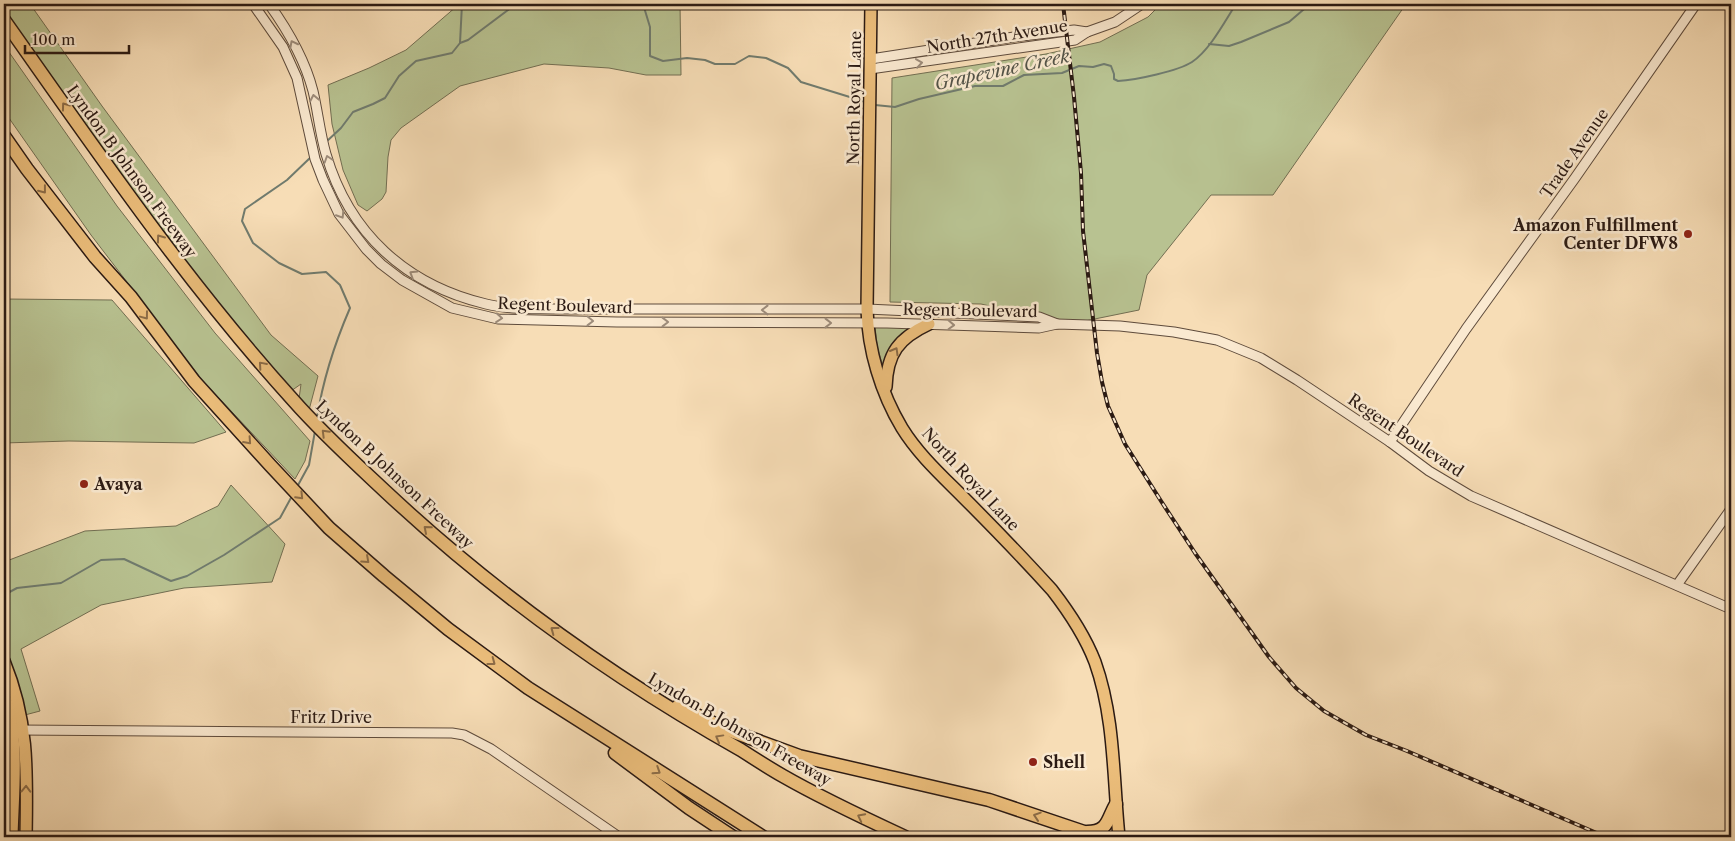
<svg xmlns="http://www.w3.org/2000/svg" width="1735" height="841" viewBox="0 0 1735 841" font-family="'Libre Caslon Text',serif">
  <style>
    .green { fill: #b8c291; stroke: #726e52 }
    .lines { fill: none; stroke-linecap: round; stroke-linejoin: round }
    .stream { stroke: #707b6e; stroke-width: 2 }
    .minor-casing { stroke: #5e4b3c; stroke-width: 11 }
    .major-casing { stroke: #2b1a13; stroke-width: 14 }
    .highway-casing { stroke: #2b1a13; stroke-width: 15 }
    .minor { stroke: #fae9d0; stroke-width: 9 }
    .major { stroke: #ecbe7b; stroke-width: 11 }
    .highway { stroke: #ecbe7b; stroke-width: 12 }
    .rail-casing { stroke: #2b1a13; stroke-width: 4 }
    .rail { stroke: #fae9d0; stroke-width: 2; stroke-dasharray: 5.5; stroke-linecap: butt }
    .oneway { stroke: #9d8c7b }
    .oneway2 { stroke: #8c6c47 }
    .poi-dot { fill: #8f2418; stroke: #fae9d0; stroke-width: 2 }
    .labels { text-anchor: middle; stroke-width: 5; stroke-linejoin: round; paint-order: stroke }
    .street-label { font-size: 16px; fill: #2b1a13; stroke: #fae9d0 }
    .poi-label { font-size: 16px; font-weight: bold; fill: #2b1a13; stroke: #fae9d0; text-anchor: start }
    .water-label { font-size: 18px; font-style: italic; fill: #535348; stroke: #fae9d0 }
  </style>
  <rect width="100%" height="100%" fill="#f7ddb6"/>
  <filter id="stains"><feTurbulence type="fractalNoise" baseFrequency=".004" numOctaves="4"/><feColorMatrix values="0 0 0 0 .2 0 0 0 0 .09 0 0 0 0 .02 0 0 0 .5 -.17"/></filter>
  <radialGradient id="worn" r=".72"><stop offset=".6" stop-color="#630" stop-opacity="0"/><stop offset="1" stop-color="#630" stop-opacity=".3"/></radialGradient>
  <g class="green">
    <polygon points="4,4 30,4 102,106 271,335 318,376 309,410 299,399 301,384 291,391 191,273 4,11"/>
    <polygon points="457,4 680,4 681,75 646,75 609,68 544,64 460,86 401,128 391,140 388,157 386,192 382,199 367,211 358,205 343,170 332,124 328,85 369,68 406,50 457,6"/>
    <polygon points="1161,4 1406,4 1273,195 1211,195 1147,275 1139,310 1070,324 981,304 890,302 892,78 1046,54 1100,42 1148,17"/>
    <polygon points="4,45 117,206 215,333 310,441 305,461 295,479 202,380 91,235 4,111"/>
    <polygon points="4,299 112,300 226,432 194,443 69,441 4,443"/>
    <polygon points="875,326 911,328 884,371 877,346"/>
    <polygon points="231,485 285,544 272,582 184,588 101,605 21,649 40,711 6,720 4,765 4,562 85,531 176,526 218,506"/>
  </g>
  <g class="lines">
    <g class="stream">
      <polyline points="643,4 650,27 650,56 663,61 687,58 705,60 715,64 735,64 749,56 766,58 788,68 801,82 866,102"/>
      <polyline points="460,43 462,4"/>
      <polyline points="1209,44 1229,46 1241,42 1289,22 1310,4"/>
      <path d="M875 105 895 107 919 99 975 86H1003L1024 75 1062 73 1079 66 1093 67 1104 64 1111 66 1114 74V79L1118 81C1136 80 1178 71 1192 62 1210 50 1225 21 1236 4"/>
      <polyline points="326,142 341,128 353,112 373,104 385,98 399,76 416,61 452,53 460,43 468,40 516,4"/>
      <path d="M312 156 287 180 245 209 242 221 253 243 279 263 302 274 326 272 340 285 350 308C334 345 323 379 317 418"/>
      <polyline points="297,487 309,465 315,431"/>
      <polyline points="4,595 17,588 61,583 101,560 124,559 171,581 187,576 224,555 280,518 292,496"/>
    </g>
    <g class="minor-casing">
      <g id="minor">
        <polyline points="253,4 283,47 297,78 315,159 323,180 339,214 366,249 381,264 402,280 452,308 498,319 617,322 887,323 1039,328 1057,324 1120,326 1174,332 1217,340 1261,358 1297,380 1390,442 1429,471 1471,496 1731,609"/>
        <path d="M269 4C287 29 305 60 313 91 318 112 320 134 326 154 349 233 406 285 486 304 509 310 537 308 561 309H867L1039 317 1057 324"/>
        <polyline points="871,59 1014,37 1074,30 1087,32"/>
        <polyline points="870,69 1075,40 1087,32 1115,22 1142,4"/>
        <polyline points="1390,442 1466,329 1575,178 1696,4"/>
        <polyline points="1677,585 1731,509"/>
        <polyline points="18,730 452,733 464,735 491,749 619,837"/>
      </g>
    </g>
    <g class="major-casing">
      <g id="major">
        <path d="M871 4 867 309C868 350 881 393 902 428 918 454 941 475 962 496 993 527 1023 558 1052 590 1069 612 1085 636 1095 662 1115 718 1113 779 1119 837"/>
        <path d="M886 387C887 353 899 338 929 324"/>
        <path d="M4 661C29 722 27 772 26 837"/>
        <path d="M4 694C20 736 13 793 12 837"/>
      </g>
    </g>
    <g class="highway-casing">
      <g id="highway">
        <path d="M4 20C96 150 186 282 293 400 322 433 354 462 386 492 493 592 613 678 741 750 755 759 769 768 783 776 823 799 864 818 905 837"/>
        <polyline points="4,136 27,169 95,257 131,297 194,381 270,465 329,528 384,576 448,629 528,688 763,837"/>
        <polyline points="678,706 723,728 799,756 989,800 1099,837"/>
        <polyline points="615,753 689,808 733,837"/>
        <path d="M1087 832C1109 832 1107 819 1116 804"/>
      </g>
    </g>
    <use href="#minor" class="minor"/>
    <use href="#major" class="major"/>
    <use href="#highway" class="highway"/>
    <g class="rail-casing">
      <polyline id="rail" points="1063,4 1074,97 1081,173 1083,231 1097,353 1102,382 1108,406 1125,444 1161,501 1195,553 1269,657 1296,688 1324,711 1366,735 1407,751 1606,837"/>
    </g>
    <use href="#rail" class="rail"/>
  </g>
  <defs><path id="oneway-chevron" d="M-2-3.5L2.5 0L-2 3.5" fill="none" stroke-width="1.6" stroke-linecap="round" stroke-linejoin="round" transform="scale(1.25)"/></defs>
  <g class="oneway">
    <use href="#oneway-chevron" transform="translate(293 44) rotate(-117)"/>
    <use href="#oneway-chevron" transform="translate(919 63) rotate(-8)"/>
    <use href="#oneway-chevron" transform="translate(314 98) rotate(-101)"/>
    <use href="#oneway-chevron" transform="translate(328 159) rotate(-108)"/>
    <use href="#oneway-chevron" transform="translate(341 215) rotate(58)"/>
    <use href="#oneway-chevron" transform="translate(413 274) rotate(-148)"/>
    <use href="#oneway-chevron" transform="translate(765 310) rotate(-180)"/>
    <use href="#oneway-chevron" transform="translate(499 318) rotate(5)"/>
    <use href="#oneway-chevron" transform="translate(590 321) rotate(1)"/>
    <use href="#oneway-chevron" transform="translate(665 322)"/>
    <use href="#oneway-chevron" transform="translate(828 323)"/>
    <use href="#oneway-chevron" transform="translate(951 325) rotate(2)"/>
  </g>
  <g class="oneway2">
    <use href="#oneway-chevron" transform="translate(65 106) rotate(-126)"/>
    <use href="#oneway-chevron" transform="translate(43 190) rotate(52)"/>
    <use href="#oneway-chevron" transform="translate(160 238) rotate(-126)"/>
    <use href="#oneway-chevron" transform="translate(145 316) rotate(53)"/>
    <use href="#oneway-chevron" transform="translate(895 351) rotate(-60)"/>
    <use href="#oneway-chevron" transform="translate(262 365) rotate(-131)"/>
    <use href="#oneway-chevron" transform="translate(325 433) rotate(-135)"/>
    <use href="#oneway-chevron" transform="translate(248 441) rotate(48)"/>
    <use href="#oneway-chevron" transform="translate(300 496) rotate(46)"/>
    <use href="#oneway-chevron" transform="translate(427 529) rotate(-139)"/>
    <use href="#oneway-chevron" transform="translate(366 560) rotate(42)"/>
    <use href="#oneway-chevron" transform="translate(554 630) rotate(-143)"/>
    <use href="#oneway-chevron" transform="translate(492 662) rotate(37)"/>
    <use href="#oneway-chevron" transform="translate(719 738) rotate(-151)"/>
    <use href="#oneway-chevron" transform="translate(657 771) rotate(33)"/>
    <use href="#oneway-chevron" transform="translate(26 789) rotate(-89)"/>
    <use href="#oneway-chevron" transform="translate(1037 816) rotate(-162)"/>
    <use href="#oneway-chevron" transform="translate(861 817) rotate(-153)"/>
  </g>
  <g class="poi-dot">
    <circle cx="1688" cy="234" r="5"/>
    <circle cx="84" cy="484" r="5"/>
    <circle cx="1033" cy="762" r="5"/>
  </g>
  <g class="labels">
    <g class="street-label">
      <text transform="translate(997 36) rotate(-9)" y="6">North 27th Avenue</text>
      <text transform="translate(854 98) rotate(-89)" y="6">North Royal Lane</text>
      <text transform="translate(1574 153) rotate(-55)" y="6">Trade Avenue</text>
      <text transform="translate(132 171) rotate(54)" y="6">Lyndon B Johnson Freeway</text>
      <text transform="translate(565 305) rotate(2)" y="6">Regent Boulevard</text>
      <text transform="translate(970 310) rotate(1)" y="6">Regent Boulevard</text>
      <text transform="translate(1406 435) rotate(34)" y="6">Regent Boulevard</text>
      <text transform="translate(395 474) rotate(43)" y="6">Lyndon B Johnson Freeway</text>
      <text transform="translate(971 479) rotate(47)" y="6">North Royal Lane</text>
      <text x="331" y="723">Fritz Drive</text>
      <text transform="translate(740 729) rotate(30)" y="6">Lyndon B Johnson Freeway</text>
    </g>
    <g class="poi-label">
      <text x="1678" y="231" text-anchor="end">Amazon Fulfillment<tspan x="1678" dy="18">Center DFW8</tspan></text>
      <text x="94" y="490">Avaya</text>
      <text x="1043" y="768">Shell</text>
    </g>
    <g class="water-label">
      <text transform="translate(1002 70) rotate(-12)" y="6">Grapevine Creek</text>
    </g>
  </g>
  <rect width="1735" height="841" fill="none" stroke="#f7ddb6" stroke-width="20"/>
  <rect x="5" y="5" width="1725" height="831" fill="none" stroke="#2b1a13" stroke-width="2.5"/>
  <rect x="10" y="10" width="1715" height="821" fill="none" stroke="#2b1a13"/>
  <path d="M25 45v8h104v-8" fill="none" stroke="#2b1a13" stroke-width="2.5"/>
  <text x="32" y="45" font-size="15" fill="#2b1a13" stroke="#fae9d0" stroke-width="4" paint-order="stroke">100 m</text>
  <rect width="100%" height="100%" filter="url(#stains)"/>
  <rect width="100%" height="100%" fill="url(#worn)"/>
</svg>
